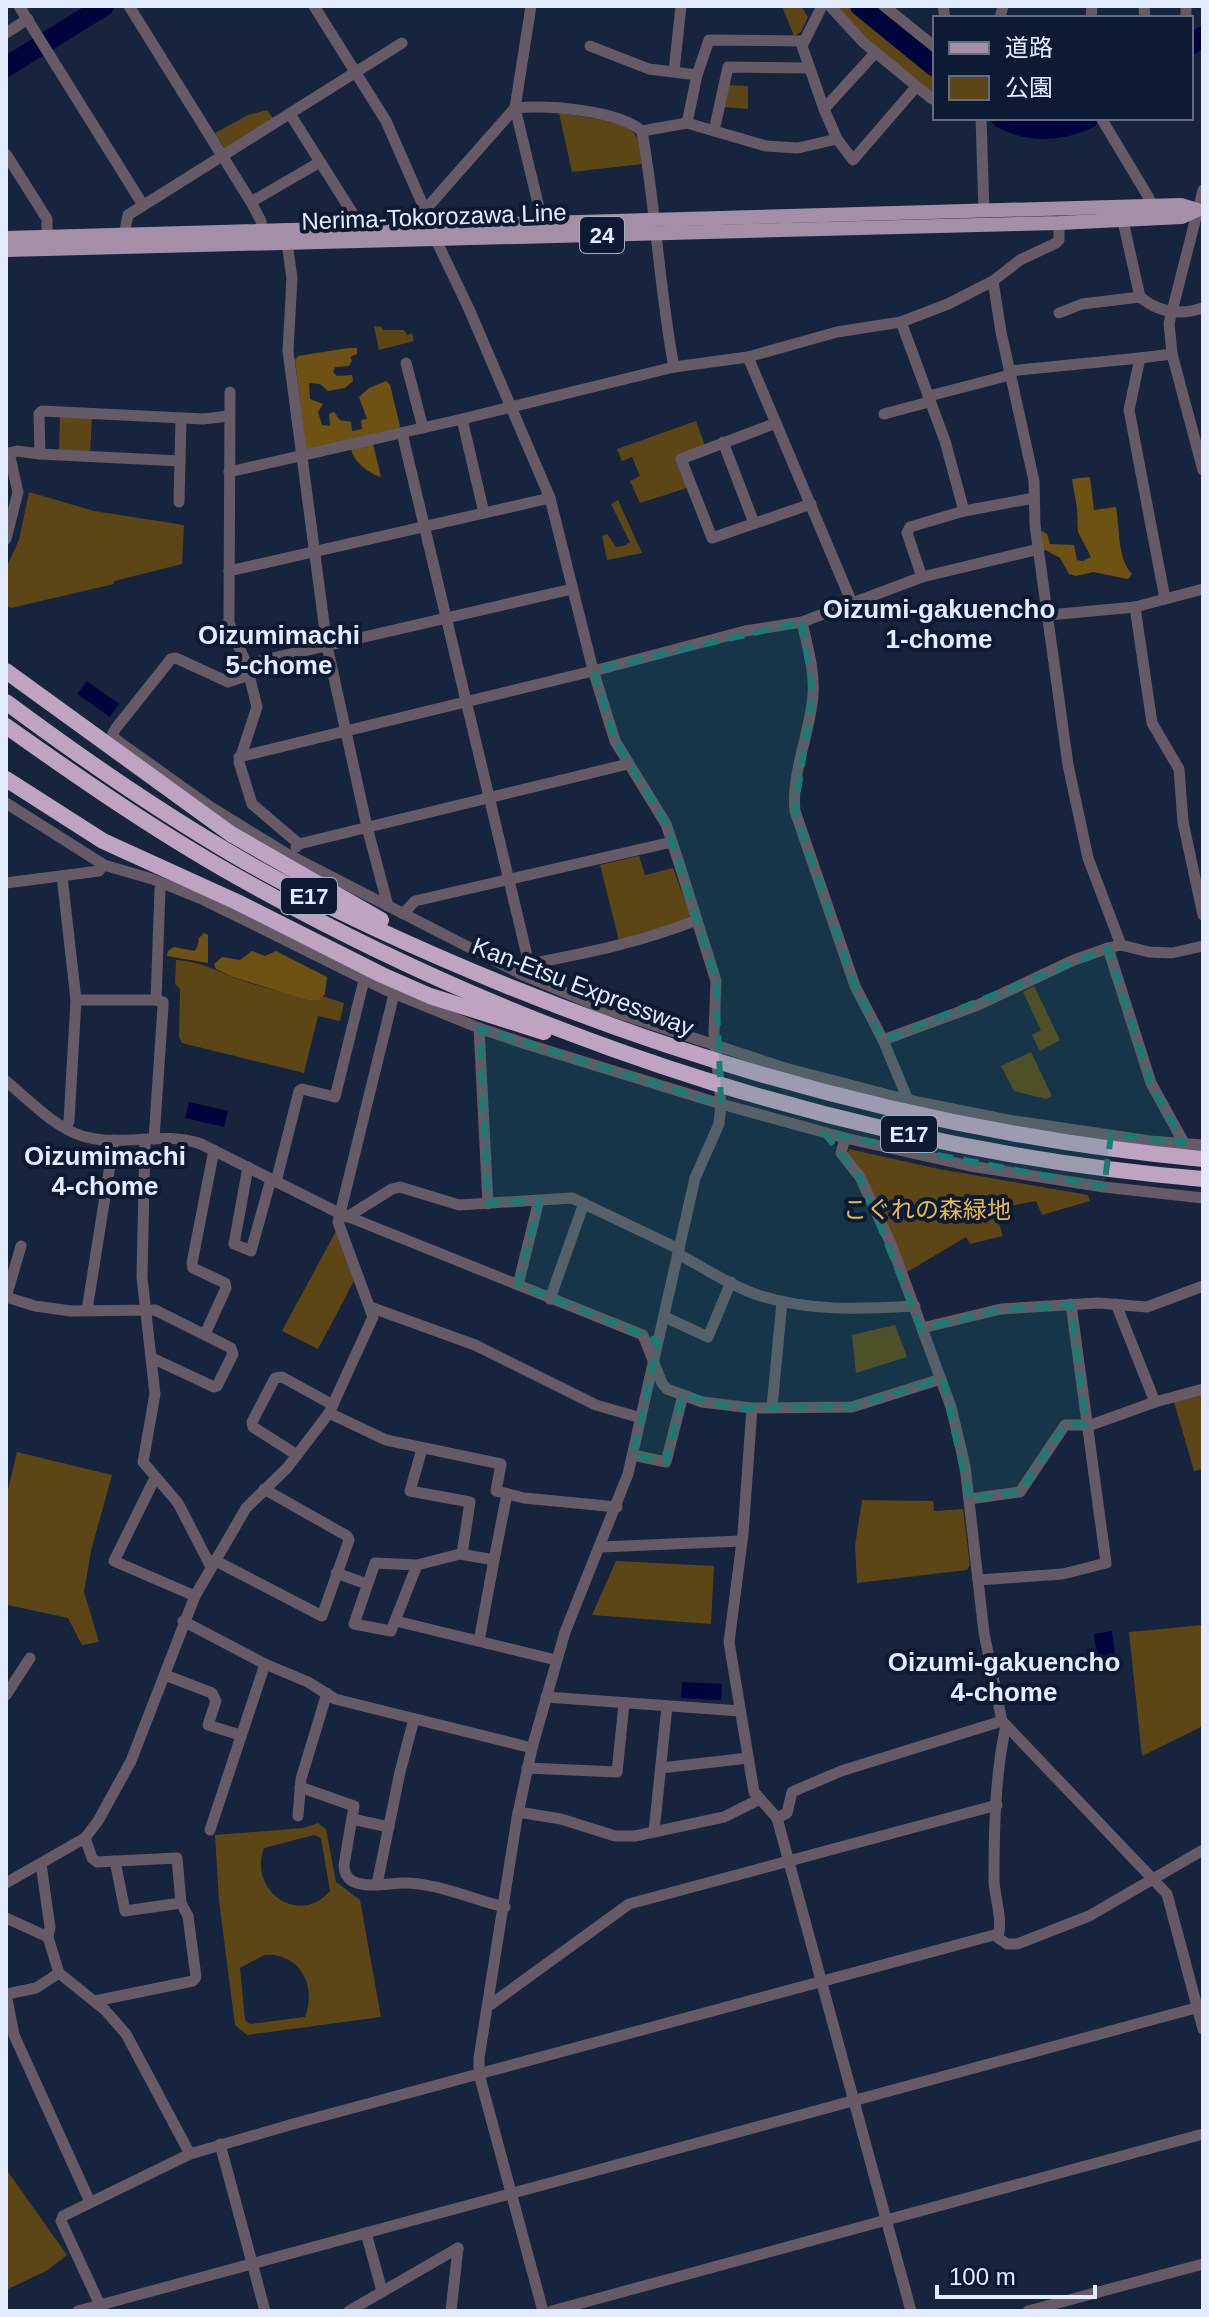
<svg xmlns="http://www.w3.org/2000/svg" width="1209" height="2317" viewBox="0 0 1209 2317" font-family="Arial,'Noto Sans JP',sans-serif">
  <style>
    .green { fill: #5c4616; fill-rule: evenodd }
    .forest { fill: #6e5213 }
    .water { fill: #00043d }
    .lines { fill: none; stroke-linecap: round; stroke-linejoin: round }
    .river { stroke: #00043d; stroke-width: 20 }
    .minor { stroke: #655a66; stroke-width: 11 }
    .major { stroke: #a58ea8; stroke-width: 14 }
    .highway-bridge { stroke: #bfa3c2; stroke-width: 16 }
    .marked { fill: #1a7c75; fill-opacity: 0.2; stroke: #1a7c75; stroke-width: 6; stroke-dasharray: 16 10; stroke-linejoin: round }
    .labels { text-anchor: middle; stroke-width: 8; stroke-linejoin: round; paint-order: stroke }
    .shield { fill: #0d1a33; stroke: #a3adc1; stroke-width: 2 }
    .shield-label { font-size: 22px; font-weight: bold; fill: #e3ecfe }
    .street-label { font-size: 24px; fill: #e3ecfe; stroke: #0d1a33 }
    .park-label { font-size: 24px; fill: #ebb84c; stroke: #0d1a33 }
    .neighbourhood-label { font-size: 26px; font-weight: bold; fill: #e3ecfe; stroke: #0d1a33 }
  </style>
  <rect width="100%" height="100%" fill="#16243e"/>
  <g class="green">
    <polygon points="782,6 801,6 808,17 801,32 794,36"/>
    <polygon points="836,6 847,6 935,77 935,95 872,44"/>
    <polygon points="727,85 748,86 748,109 723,107"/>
    <polygon points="267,110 273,118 225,149 215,133 248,115"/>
    <path d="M559 113C576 116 623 120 634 133 640 139 640 155 642 164L572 172Z"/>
    <polygon points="374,326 382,327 383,330 404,330 407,335 412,333 414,341 379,350"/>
    <polygon points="60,415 92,417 90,454 59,452"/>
    <polygon points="696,421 705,446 679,456 687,488 640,503 630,481 640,476 632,457 622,461 617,449"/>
    <polygon points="29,492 94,511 184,525 182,564 114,581 114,584 11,608 6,605 6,568 19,540"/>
    <polygon points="618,500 642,553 607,560 602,536 607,534 616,547 624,546 630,542 611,504"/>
    <polygon points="639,856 645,875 673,868 690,915 688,921 619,941 600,865"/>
    <path d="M176 960C198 961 216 970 235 978 259 987 284 991 307 1000H319L322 996 344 1003 340 1021 318 1016 304 1073 182 1043 179 1037 180 989 175 984Z"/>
    <polygon points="1034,986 1060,1040 1040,1051 1032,1035 1041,1030 1023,992"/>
    <polygon points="1031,1052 1052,1096 1046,1099 1014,1091 1001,1066"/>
    <polygon points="849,1149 939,1169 1088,1195 1090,1201 1042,1215 1036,1201 1005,1207 997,1217 1003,1236 970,1244 966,1237 907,1272 864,1175 848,1153"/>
    <polygon points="336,1231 355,1279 318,1349 282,1331"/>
    <polygon points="895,1325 907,1357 856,1373 852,1335"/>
    <polygon points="1203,1394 1203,1469 1194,1471 1174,1402"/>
    <polygon points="17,1452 112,1475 91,1551 84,1592 99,1642 82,1645 68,1618 8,1605 6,1498"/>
    <polygon points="862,1500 933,1501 934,1511 963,1509 970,1565 967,1570 857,1583 855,1546"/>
    <polygon points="616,1561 714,1566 711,1624 592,1615"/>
    <polygon points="1203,1625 1203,1726 1142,1756 1129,1632"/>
    <path d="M318 1823 326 1829 336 1882 360 1900 381 2017 247 2035 235 2025 219 1901 215 1835 303 1828ZM314 1835 321 1838 330 1891C299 1927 248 1891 264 1848ZM264 1955C300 1952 317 1986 305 2017L250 2024 245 2020 240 1968Z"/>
    <polygon points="6,2169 67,2255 46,2271 6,2290"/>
  </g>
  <g class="forest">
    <polygon points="348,348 357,348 357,354 350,357 352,361 349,366 335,367 333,372 337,376 352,375 353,381 345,388 328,391 320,384 309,383 310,399 323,404 318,412 322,425 330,426 329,414 334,412 340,420 351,422 352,431 362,429 361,420 367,419 359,397 369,388 386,381 390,385 400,426 398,431 326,448 306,449 295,360 298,356"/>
    <path d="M373 444 381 477C369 474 353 461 351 449Z"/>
    <path d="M1090 477 1094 510 1116 507C1120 528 1117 558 1132 574L1128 579 1093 572 1076 576 1069 574 1060 558 1042 548V531L1047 534 1050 544 1074 545 1077 560 1083 561 1091 557 1078 532 1077 508 1072 479Z"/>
    <polygon points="204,933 208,935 208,963 167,956 168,951 174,947 194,951 197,948 199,938"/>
    <polygon points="252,951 265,956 276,951 327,977 325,994 319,1000 307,1000 233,977 216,969 214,964 222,957 240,960"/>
  </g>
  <g class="water">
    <polygon points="87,681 119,704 110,717 77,694"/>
    <polygon points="189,1102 228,1111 224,1127 185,1118"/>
    <polygon points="1112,1631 1117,1670 1099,1673 1094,1634"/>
    <polygon points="682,1682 722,1684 721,1700 681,1698"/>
  </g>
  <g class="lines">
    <g class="river">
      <polyline points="860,6 935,67"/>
      <polyline points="1191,45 1203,36"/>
      <polyline points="6,67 104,6"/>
      <path d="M1001 118C1029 133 1061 132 1089 118"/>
    </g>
    <g class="minor">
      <polyline points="19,6 143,205"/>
      <polyline points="129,6 251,202 261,221 262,231"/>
      <polyline points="314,6 386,121 425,210 425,217 469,309 550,498 593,670 615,741 666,824 679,863 716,981 714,1033 721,1104 719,1124 695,1178 628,1474 565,1632 532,1748 517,1818 479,2058 479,2074 543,2311"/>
      <polyline points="822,6 802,46 824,109 875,53"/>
      <polyline points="830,6 863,42 932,99"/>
      <polyline points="884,6 935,47"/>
      <polyline points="943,6 945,18"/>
      <polyline points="1144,6 1145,18"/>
      <polyline points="1186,6 1186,18"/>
      <polyline points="1000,18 1003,6"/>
      <polyline points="1091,18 1092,6"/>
      <polyline points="6,33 28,19"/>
      <polyline points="590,46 649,69 697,75"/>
      <polyline points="674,71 681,6"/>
      <polyline points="824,109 837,139 853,160 916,87"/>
      <polyline points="290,114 353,214 356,229"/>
      <polyline points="981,118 984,212"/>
      <polyline points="1101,118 1149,198 1151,207"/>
      <polyline points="687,123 697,75 709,40 802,41"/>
      <polyline points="714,131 728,67 808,68"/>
      <polyline points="6,154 47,219 47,237"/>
      <polyline points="1203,190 1169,323 1172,354 1203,470"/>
      <polyline points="251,202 320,162"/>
      <polyline points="425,210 515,108 531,6"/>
      <polyline points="1123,221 1140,297"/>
      <path d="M543 224 515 108C548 105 617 110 642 131"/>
      <polyline points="124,235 128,215 402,43"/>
      <polyline points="287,243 292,278 288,351 327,646 367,827 388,906"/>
      <polyline points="993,281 1001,332 1034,481 1035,525 1068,765 1088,858 1121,945"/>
      <path d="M1059 313 1082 304 1140 297C1159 313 1181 315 1203 308"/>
      <polyline points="901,322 945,441 964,511"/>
      <polyline points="748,357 852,603"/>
      <polyline points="1140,358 1172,354"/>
      <polyline points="406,363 423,428"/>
      <path d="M674 367C659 289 656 209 642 131L687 123 766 146 798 148 837 139"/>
      <polyline points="1009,371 1140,358 1129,410 1165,599"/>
      <polyline points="230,392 229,623 248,668"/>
      <polyline points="884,414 925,403 933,395 1010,375"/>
      <polyline points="462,419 484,513"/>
      <polyline points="776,423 681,459 712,538 811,504"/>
      <polyline points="402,433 529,964 523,975"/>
      <polyline points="723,442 754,523"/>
      <polyline points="9,453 17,451 40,454 180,461"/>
      <polyline points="40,454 39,414 42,411 203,419 229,416"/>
      <polyline points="6,455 9,453 18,492 6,539"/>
      <polyline points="229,472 462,419 674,367 748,357 837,332 901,322 948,304 993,281 1020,260 1056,243 1059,240 1059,223"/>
      <polyline points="179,502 181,418"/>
      <polyline points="229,571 550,498"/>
      <polyline points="922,577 907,533 910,527 964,511 1034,498"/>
      <polyline points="1135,607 1152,723 1179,769 1183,822 1203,915"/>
      <polyline points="1049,615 1135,607 1203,589"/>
      <path d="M802 622C807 645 815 671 813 695 810 734 791 773 795 811L855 986 883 1040 908 1100"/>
      <polyline points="247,664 572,589"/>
      <polyline points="239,757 601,669 745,631 802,622 922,577 1039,549"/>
      <polyline points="6,803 104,865 152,879 204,900 388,991 479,1028 526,1044 721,1104 845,1138 970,1166 1104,1187 1203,1198"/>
      <polyline points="299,844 252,804 239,762 257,707 249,675 228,682 176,658 171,659 116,728 113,733 115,739 209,806 287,854 523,975 602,1008 785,1068 908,1100 1008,1120 1150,1141 1203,1145"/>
      <polyline points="296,847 299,844 628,764"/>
      <polyline points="62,876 76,1000 69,1121 66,1128"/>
      <polyline points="6,883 99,871 104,865"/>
      <polyline points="403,914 415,901 672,842"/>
      <polyline points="1108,948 1151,1083 1184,1143"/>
      <path d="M529 964C587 953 642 942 697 920"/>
      <polyline points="76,1000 156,1000"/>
      <polyline points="479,1028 488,1204"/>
      <polyline points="883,1040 978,1005 1074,960 1108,948 1121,945 1149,952 1172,953 1203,946"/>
      <path d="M6 1081C29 1100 54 1127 82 1136 121 1148 163 1130 201 1144L339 1213 643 1335 662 1383 667 1389 702 1402 752 1408 852 1407 941 1379"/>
      <polyline points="845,1138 841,1153 860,1177 891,1244 951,1407 965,1466 984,1633 1002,1721 1167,1894 1203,2029"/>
      <polyline points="154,1139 163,1006 163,1002 156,1000 160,890 162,884"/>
      <polyline points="145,1140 142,1277 155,1394 143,1462 178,1503 211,1567"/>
      <polyline points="248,1167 234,1244 251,1251 271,1179"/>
      <polyline points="276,1182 299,1091 302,1089 335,1097 364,980"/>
      <polyline points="347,1217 392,1189 400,1187 459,1205 572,1198 679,1249"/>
      <path d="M678 1254C703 1267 729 1285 755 1294 807 1312 861 1309 915 1306"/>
      <polyline points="518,1285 539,1200"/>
      <polyline points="6,1297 35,1306 71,1311 155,1310 231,1348 233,1354 217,1386 214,1387 152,1358"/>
      <polyline points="6,1297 21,1246"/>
      <polyline points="550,1299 584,1203"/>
      <polyline points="1116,1304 1155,1402 1203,1389"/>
      <polyline points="370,1307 475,1345 596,1405 641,1418"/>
      <polyline points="87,1310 114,1140"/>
      <polyline points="665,1317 708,1337 731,1282"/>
      <polyline points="922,1328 1001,1309 1098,1303 1147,1307 1203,1286"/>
      <polyline points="205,1334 226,1288 225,1283 193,1268 192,1263 214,1150"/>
      <polyline points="772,1407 782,1302"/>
      <polyline points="752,1408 743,1534 729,1642 754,1792 777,1818 911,2311"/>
      <polyline points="329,1413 386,1440 501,1464 496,1491 524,1498 617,1507"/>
      <polyline points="422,1449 410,1491 470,1502 462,1554"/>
      <polyline points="297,1455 253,1427 252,1422 275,1378 282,1377 333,1405"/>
      <polyline points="633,1455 666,1462 683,1395"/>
      <polyline points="155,1478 114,1561 195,1596"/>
      <polyline points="969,1499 1020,1492 1065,1425 1091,1425 1155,1402"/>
      <polyline points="601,1547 741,1541"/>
      <polyline points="214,1560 322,1616 349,1540 347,1536 264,1489"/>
      <polyline points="417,1565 391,1631 354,1624 375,1563 417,1565 460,1554 494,1560 507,1494"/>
      <polyline points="336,1573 367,1584"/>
      <polyline points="978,1580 1063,1574 1106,1563 1071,1304"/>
      <polyline points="183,1621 265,1664 308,1682 335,1699 532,1748"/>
      <polyline points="396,1621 556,1660"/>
      <polyline points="479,1641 494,1560"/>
      <polyline points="165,1675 212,1693 216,1701 208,1725 240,1735"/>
      <polyline points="6,1695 30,1658"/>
      <polyline points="546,1697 740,1711"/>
      <polyline points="527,1768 617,1772 624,1704"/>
      <polyline points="661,1768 748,1758"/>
      <path d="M300 1787 354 1806 344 1865C344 1872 346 1877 352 1881 366 1888 387 1884 402 1883 435 1882 471 1899 505 1907"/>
      <polyline points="518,1812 561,1819 615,1836 635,1836 724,1817 760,1799"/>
      <polyline points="298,1816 301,1779 327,1693"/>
      <polyline points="777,1818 787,1813 792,1792 841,1771 1002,1721"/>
      <polyline points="352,1819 389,1827"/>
      <polyline points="210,1830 265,1664"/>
      <polyline points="654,1832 667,1706"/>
      <polyline points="85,1838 92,1858 97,1862 177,1858 181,1903 188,1916 196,1977 193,1981 95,2001"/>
      <polyline points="115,1861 125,1911 181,1903"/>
      <polyline points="41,1864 50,1927 48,1937"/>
      <polyline points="6,1883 85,1838 98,1821 131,1761 195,1596 246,1508 287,1468 329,1413 373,1317 338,1222 394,994"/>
      <polyline points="377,1884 400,1772 414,1719"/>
      <polyline points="6,1918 48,1937 59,1973"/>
      <path d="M998 1936C1003 1918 995 1900 994 1881 994 1830 995 1774 1006 1725"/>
      <polyline points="6,1994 14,2035 90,2202"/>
      <polyline points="7,1994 36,1988 59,1973 105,2010 126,2034 190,2154"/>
      <polyline points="490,2005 629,1904 997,1805"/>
      <polyline points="220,2144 265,2311"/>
      <polyline points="366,2233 382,2291"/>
      <polyline points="100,2305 61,2221 63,2216 190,2154 293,2124 994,1935 1007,1944 1017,1944 1089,1916 1203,1850"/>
      <polyline points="78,2311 1203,2006"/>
      <polyline points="349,2311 458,2248"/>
      <polyline points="451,2311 458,2248"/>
      <polyline points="552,2311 1203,2134"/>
      <polyline points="1028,2311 1203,2264"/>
    </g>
    <g class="major">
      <polyline points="6,238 1181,205 1197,210"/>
      <polyline points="6,250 1059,223 1182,217 1197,210"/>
    </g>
    <g class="highway-bridge">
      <polyline points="6,671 231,834 381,920"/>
      <path d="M6 702C80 757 160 812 239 858 325 908 417 949 510 987 733 1077 963 1137 1203 1159"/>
      <path d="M6 726C85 782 166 838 252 885 543 1047 871 1151 1203 1179"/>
      <polyline points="6,779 103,841 237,902 382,975 430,996 544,1032"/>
    </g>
  </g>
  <path class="marked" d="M802 622 813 694 795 811 855 986 883 1040 1108 948 1151 1083 1184 1143 1111 1135 1104 1187 824 1133 860 1177 921 1328 1001 1309 1071 1304 1086 1424 1065 1425 1020 1492 969 1499 943 1379 852 1407 733 1408 683 1395 666 1462 633 1455 658 1341 518 1285 539 1200 488 1204 479 1028 721 1104 716 981 666 824 615 741 593 670Z"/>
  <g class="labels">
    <g class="shield">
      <rect x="580" y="217" width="44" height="36" rx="6"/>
      <rect x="281" y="878" width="56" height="36" rx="6"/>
      <rect x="881" y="1116" width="56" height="36" rx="6"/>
    </g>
    <g class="shield-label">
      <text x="602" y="243">24</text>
      <text x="309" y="904">E17</text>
      <text x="909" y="1142">E17</text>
    </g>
    <g class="street-label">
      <text transform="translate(434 217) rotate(-2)" y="8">Nerima-Tokorozawa Line</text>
      <text transform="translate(583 987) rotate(21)" y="8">Kan-Etsu Expressway</text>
    </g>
    <g class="park-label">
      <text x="927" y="1218">こぐれの森緑地</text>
    </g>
    <g class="neighbourhood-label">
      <text x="939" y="618">Oizumi-gakuencho<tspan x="939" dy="30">1-chome</tspan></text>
      <text x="279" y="644">Oizumimachi<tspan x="279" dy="30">5-chome</tspan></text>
      <text x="105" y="1165">Oizumimachi<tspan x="105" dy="30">4-chome</tspan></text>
      <text x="1004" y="1671">Oizumi-gakuencho<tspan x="1004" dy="30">4-chome</tspan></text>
    </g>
  </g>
  <rect width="1209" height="2317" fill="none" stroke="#e3ecfe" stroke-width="16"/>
  <rect x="933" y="16" width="260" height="104" fill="#0d1a33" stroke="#636e84" stroke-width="2"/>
  <rect x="949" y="42" width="40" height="12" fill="#a58ea8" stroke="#636e84" stroke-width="2"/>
  <text x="1005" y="56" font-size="24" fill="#e3ecfe">道路</text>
  <rect x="949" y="76" width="40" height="24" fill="#5c4616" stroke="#636e84" stroke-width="2"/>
  <text x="1005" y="96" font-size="24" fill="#e3ecfe">公園</text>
  <path d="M937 2285v12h158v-12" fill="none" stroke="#e3ecfe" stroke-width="4"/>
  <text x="949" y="2285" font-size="24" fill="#e3ecfe" stroke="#0d1a33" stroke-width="6" paint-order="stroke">100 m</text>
</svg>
